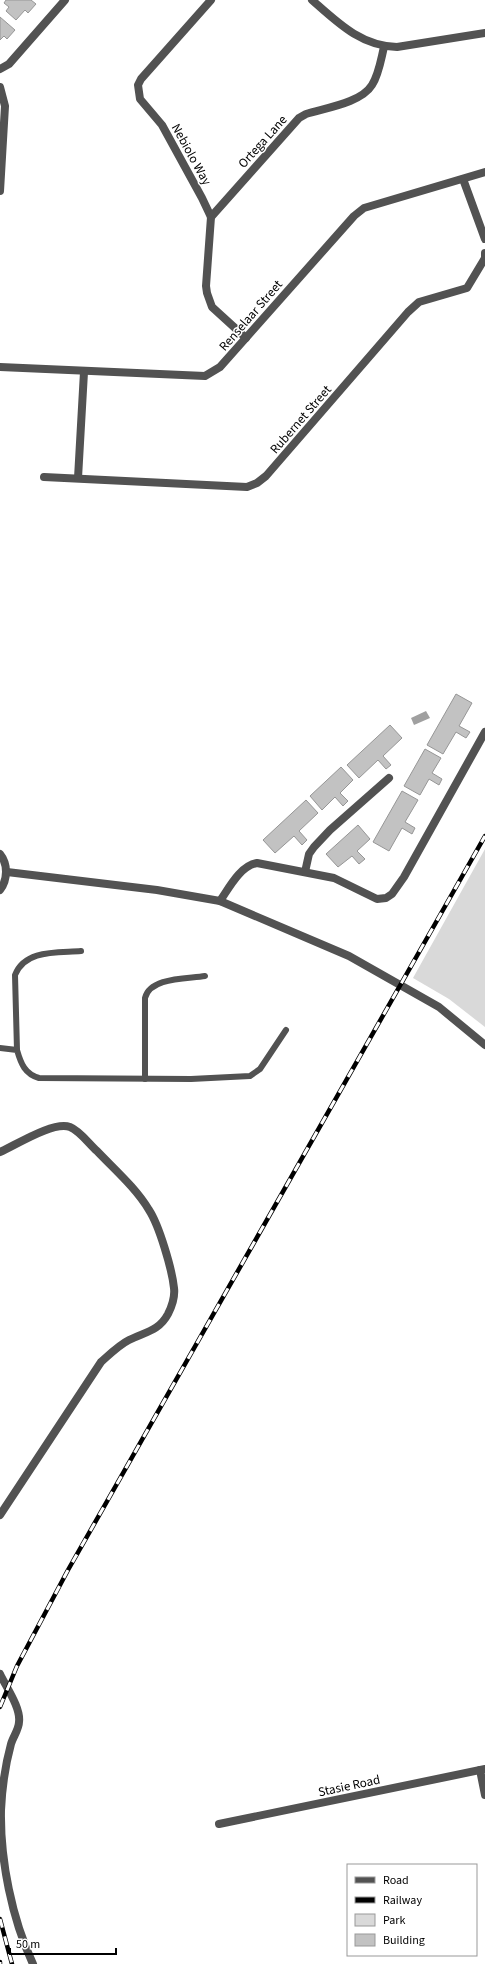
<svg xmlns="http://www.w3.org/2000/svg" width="485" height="1964" viewBox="0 0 485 1964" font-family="'Source Sans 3',sans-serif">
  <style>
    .green { fill: #d9d9d9 }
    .water { fill: #a0a0a0 }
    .building { fill: #c2c2c2; stroke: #969696 }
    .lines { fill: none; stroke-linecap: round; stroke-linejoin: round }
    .lane { stroke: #525252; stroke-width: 6 }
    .street { stroke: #525252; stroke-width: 8 }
    .rail-casing { stroke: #000; stroke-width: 4.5 }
    .rail { stroke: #fff; stroke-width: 3; stroke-dasharray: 9; stroke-linecap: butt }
    .labels { text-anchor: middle; stroke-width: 3; stroke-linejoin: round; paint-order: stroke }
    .street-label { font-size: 13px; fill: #000; stroke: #fff }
  </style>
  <rect width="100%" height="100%" fill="#fff"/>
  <polygon class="green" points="485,849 485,1027 449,999 413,978"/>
  <polygon class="water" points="426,711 430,718 414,725 411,718"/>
  <g class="building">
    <polygon points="6,0 31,0 36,4 28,13 25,10 16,20 6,11 9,7 4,3"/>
    <polygon points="0,17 15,30 7,39 4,36 0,40"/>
    <polygon points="456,694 472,703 459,726 470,732 466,738 456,732 443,754 427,745"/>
    <polygon points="390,725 402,738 383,756 391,765 386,769 378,760 359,778 347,765"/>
    <polygon points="425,749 441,758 432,773 442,779 439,785 429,779 420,795 404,786"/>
    <polygon points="341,767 353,780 340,793 348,801 343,806 335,797 322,810 310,796"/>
    <polygon points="402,791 418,800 405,822 415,828 412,834 402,828 389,851 373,842"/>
    <polygon points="306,800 318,813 299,831 307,840 302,845 294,836 275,853 263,840"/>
    <polygon points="358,825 370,839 357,851 365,859 359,864 352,856 338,867 326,854"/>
  </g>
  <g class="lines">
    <g class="lane">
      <path d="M0 1048 17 1050C21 1064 25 1074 39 1078L191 1079 250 1076 260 1069 286 1030"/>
      <path d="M17 1050 15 975C25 949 58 953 81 951"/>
      <path d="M145 1079V998C150 977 187 979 205 976"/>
    </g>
    <g class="street">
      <polyline points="211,0 141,79 138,85 140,99 162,125 202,198 211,217 206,286 207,293 212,307 246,338"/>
      <path d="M312 0C338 23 361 46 397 47L485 33"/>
      <polyline points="0,69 9,64 65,0"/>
      <polyline points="0,87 5,106 0,191"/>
      <polyline points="463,179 485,239"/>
      <path d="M211 217 299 118 306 114C325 108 361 103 372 85 379 74 381 59 384 47"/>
      <polyline points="0,367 205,376 220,367 354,216 364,208 485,172"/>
      <polyline points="44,477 247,487 257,483 266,476 408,312 419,302 467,288 485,258 485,253"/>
      <polyline points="78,478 84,372"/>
      <path d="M0 854C8 864 8 879 0 890"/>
      <polyline points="7,872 157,890 220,901 349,956 439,1007 485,1045"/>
      <polyline points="305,872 309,854 314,847 330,830 389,778"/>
      <path d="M220 901C229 888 240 866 257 863L334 878 377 899 386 898 392 894 404 877 485 732"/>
      <path d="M0 1152C16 1145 53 1121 70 1127 80 1131 89 1144 97 1151 114 1169 136 1188 149 1210 159 1225 172 1269 174 1288 175 1296 172 1306 168 1314 159 1331 145 1332 129 1340 119 1345 110 1354 101 1362L0 1515"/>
      <path d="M0 1674C6 1687 21 1708 19 1722 19 1729 13 1737 11 1744 5 1766 2 1788 1 1810 0 1860 12 1919 33 1964"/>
      <polyline points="480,1770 485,1795"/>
      <polyline points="219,1824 485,1769"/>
    </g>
    <g class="rail-casing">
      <g id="rail">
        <polyline points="0,1707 17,1666 68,1570 485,836"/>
        <polyline points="0,1919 12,1964"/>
        <polyline points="0,1962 0,1964"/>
      </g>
    </g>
    <use href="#rail" class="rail"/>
  </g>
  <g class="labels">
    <g class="street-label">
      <text transform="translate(262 141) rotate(-48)" y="5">Ortega Lane</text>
      <text transform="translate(192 154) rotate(61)" y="5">Nebiolo Way</text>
      <text transform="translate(250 315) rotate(-49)" y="5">Renselaar Street</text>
      <text transform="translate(300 419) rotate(-49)" y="5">Rubernet Street</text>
      <text transform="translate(349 1785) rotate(-12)" y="5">Stasie Road</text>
    </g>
  </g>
  <rect x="347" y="1864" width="130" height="92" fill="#ffffff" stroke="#999999"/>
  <rect x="355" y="1877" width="20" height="6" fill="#525252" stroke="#999999"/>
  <text x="383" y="1884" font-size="12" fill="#000000">Road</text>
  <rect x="355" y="1897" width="20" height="6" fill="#000000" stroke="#999999"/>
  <text x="383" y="1904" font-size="12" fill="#000000">Railway</text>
  <rect x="355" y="1914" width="20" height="12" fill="#d9d9d9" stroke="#999999"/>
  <text x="383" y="1924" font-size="12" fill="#000000">Park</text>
  <rect x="355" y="1934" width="20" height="12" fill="#c2c2c2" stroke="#999999"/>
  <text x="383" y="1944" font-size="12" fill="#000000">Building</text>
  <path d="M10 1948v6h106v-6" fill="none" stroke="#000000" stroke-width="2"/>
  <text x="16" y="1948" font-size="12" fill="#000000" stroke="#ffffff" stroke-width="3" paint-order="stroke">50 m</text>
</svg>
